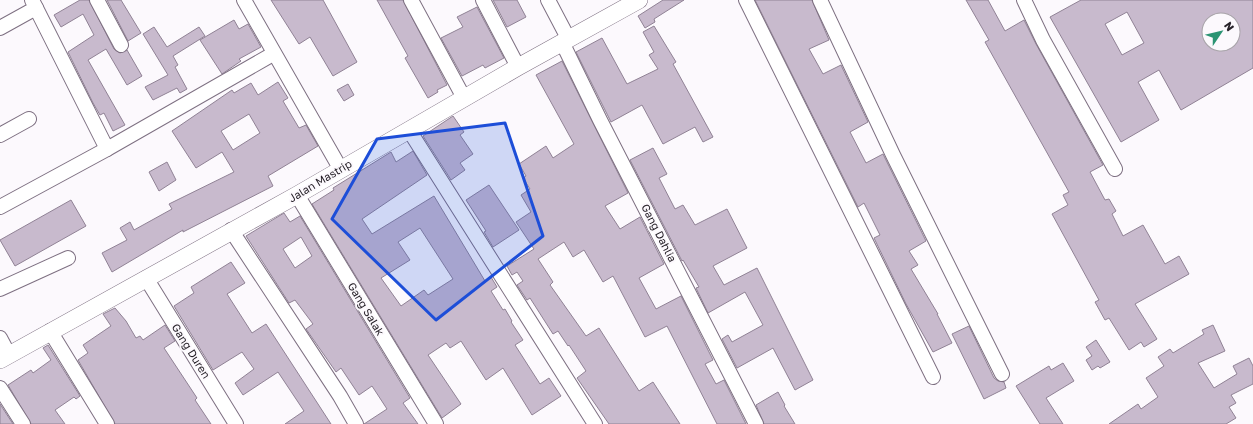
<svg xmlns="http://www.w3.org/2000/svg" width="1253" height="424" viewBox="0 0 1253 424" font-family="'Golos Text',sans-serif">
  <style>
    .building { fill: #c8bacd; stroke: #908295; fill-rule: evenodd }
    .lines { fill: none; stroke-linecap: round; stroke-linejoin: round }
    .minor-casing { stroke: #7e7082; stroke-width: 16 }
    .major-casing { stroke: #7e7082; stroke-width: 18 }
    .minor { stroke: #fff; stroke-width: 14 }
    .major { stroke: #fff; stroke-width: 17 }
    .marked { fill: #1d4ed8; fill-opacity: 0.2; stroke: #1d4ed8; stroke-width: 3; stroke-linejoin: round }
    .labels { text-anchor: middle; stroke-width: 4; stroke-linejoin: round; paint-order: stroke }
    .street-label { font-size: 11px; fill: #272229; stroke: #fcf9fd }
  </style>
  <rect width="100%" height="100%" fill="#fcf9fd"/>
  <g class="building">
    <polygon points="80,0 89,0 114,49 120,53 127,50 142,76 127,85 106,49 88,60 125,125 113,131 104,113 100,115 93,103 68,52 94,35 83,14 61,27 54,15"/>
    <polygon points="107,0 121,0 141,33 128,41"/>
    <polygon points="271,0 323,0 357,62 333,76 310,37 299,44"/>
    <polygon points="377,0 403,0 447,85 437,90 438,92 428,98 405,58 408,56"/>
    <polygon points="493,0 517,0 526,17 507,27"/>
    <polygon points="663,0 684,0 654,19 655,22 645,28 638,16"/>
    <polygon points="755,0 812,0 829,40 809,49 823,74 841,65 868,122 850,132 866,163 883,154 926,241 909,251 918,265 911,269 938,314 937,314 952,343 933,352 906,304 874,238 880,235 864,203 858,207"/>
    <polygon points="966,0 988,0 1005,31 1024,20 1036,44 1103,165 1090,172 1105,200 1109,199 1116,211 1112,214 1123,236 1143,225 1165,264 1179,256 1189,274 1135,304 1157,339 1144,347 1141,342 1129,350 1109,318 1105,320 1095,302 1099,300 1052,214 1068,205 1063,195 1069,192 985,42 989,40"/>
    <path d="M1081 0H1253V68L1181 110 1159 70 1138 82 1159 120 1121 142 1050 17ZM1127 12 1144 43 1122 55 1105 24ZM1209 20H1233V44H1209Z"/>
    <polygon points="477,7 504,58 485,68 483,65 462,76 441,38 463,27 457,17"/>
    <polygon points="234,20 239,29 248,24 261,47 239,59 241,61 222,74 200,40"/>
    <polygon points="654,26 676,62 673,64 713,137 703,142 695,127 663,144 642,105 611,122 576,52 602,38 627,84 658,69 649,55 654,52 643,32"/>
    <polygon points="154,27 167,47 199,27 205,36 173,56 178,65 175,67 187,89 180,93 177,88 153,100 145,87 168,75 143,34"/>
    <polygon points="562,61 628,193 605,206 620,229 640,217 664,264 639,278 656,309 681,296 713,360 705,364 716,384 724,380 746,424 717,424 667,326 645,337 613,276 603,282 584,250 573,257 564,242 538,259 553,282 550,285 586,336 599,328 639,391 653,382 680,424 609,424 577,378 586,371 569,345 568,346 558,331 553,334 530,298 527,300 517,285 523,281 517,272 512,275 507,266 534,249 516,222 531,212 521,195 530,189 523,178 526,176 519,164 546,146 553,158 574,144 536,75"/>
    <path d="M278 82 288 98 283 101 299 128 306 125 318 146 268 176 273 186 183 232V230L112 272 102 253 127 240 120 228 130 222 134 230 172 209 169 204 234 172 222 152 196 168 172 131 232 90 234 93 251 83 258 95ZM249 114 260 133 233 150 221 131Z"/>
    <polygon points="348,84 354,95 344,101 337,90"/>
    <polygon points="453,116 464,132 460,135 473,154 460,163 465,170 451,180 423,136"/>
    <polygon points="653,148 667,174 659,178 675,209 683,205 695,225 727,209 747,248 713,266 724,285 757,268 813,380 795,390 773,348 737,368 722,339 728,335 732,342 763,325 745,292 708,313 696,288 699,287 683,260 682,261 630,160"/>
    <path d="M413 151 427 175 362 219 372 234 434 196 485 281 491 277 497 287 491 291 503 310 505 309 512 321 511 322 523 340 515 345 540 384 549 378 561 396 532 415 503 368 486 380 461 341 450 348 446 343 428 355 461 404 442 418 312 204 334 190 333 188 391 152 396 162ZM420 228 453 279 428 295 424 290 401 306 381 278 410 260 398 242Z"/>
    <polygon points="167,162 176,180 159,191 149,172"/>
    <polygon points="489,185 519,230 493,247 484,232 486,231 466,200"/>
    <polygon points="71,200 86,226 15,266 0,240"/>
    <path d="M284 213 290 222 300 216 410 398 403 403 418 424H364L387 409 372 386 359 395 341 368 336 372 306 329 313 324 295 300 289 303 246 236ZM301 237 312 256 295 268 283 249Z"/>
    <polygon points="231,262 245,283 227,294 252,333 266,324 331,424 285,424 304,411 278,372 243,395 235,383 254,369 242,352 213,370 174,306 194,293 191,287"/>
    <polygon points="115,308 126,321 136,338 140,336 143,340 165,325 175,341 164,348 197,398 195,400 211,424 115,424 78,360 88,353 83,345 111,326 103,314"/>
    <polygon points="1213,325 1225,351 1198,363 1214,388 1237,374 1233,366 1249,358 1253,366 1253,384 1231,395 1236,403 1229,407 1236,418 1226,424 1109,424 1138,404 1141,409 1158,397 1146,378 1164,366 1158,357 1170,349 1173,353 1204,334 1202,330"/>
    <polygon points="969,326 994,378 998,381 1004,382 1006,388 984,399 952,334"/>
    <polygon points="1096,340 1110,362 1100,368 1098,366 1092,370 1086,360 1092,356 1086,347"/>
    <polygon points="48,345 80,396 76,399 74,397 55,410 65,424 31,424 8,385 31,370 33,373 51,360 43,348"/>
    <polygon points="1063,363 1074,381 1046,398 1063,424 1040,424 1016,386 1049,366 1051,370"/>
    <polygon points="778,392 785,405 784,406 795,424 764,424 756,405"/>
    <polygon points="0,404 13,424 0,424"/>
  </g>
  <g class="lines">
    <g class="minor-casing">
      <g id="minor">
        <polyline points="32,0 107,149 273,54"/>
        <polyline points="97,0 121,45"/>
        <polyline points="244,0 340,168"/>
        <polyline points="411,0 464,98"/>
        <polyline points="483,0 518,67"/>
        <polyline points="548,0 568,38"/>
        <polyline points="746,0 933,377"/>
        <polyline points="820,0 893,155 1002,374"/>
        <polyline points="1024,0 1043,40 1115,169"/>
        <polyline points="0,28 36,8"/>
        <polyline points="562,42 600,120 756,424"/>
        <polyline points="409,130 595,424"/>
        <polyline points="0,135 29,119"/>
        <polyline points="297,195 436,424"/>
        <polyline points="0,207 107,149"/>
        <polyline points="231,230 340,396 356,424"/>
        <polyline points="146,278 236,424"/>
        <polyline points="0,289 68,258"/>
        <polyline points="50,331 107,424"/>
        <polyline points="0,338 9,355"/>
        <polyline points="0,388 23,424"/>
      </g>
    </g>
    <g class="major-casing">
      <polyline id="major" points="0,360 297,195 518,67 639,0"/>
    </g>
    <use href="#minor" class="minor"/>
    <use href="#major" class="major"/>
  </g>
  <path class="marked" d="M505 123 543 236 436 320 332 219 377 139Z"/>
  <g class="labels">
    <g class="street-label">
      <text transform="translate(320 181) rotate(-31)" y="4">Jalan Mastrip</text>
      <text transform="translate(659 233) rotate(63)" y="4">Gang Dahlia</text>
      <text transform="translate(366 309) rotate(59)" y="4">Gang Salak</text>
      <text transform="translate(191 351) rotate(58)" y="4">Gang Duren</text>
    </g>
  </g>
  <g transform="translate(1221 32) rotate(55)"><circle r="19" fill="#fcf9fd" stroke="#a7a3a8"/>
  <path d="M0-3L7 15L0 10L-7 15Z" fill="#2b9473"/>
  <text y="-6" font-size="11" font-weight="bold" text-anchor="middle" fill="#272229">N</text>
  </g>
</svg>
